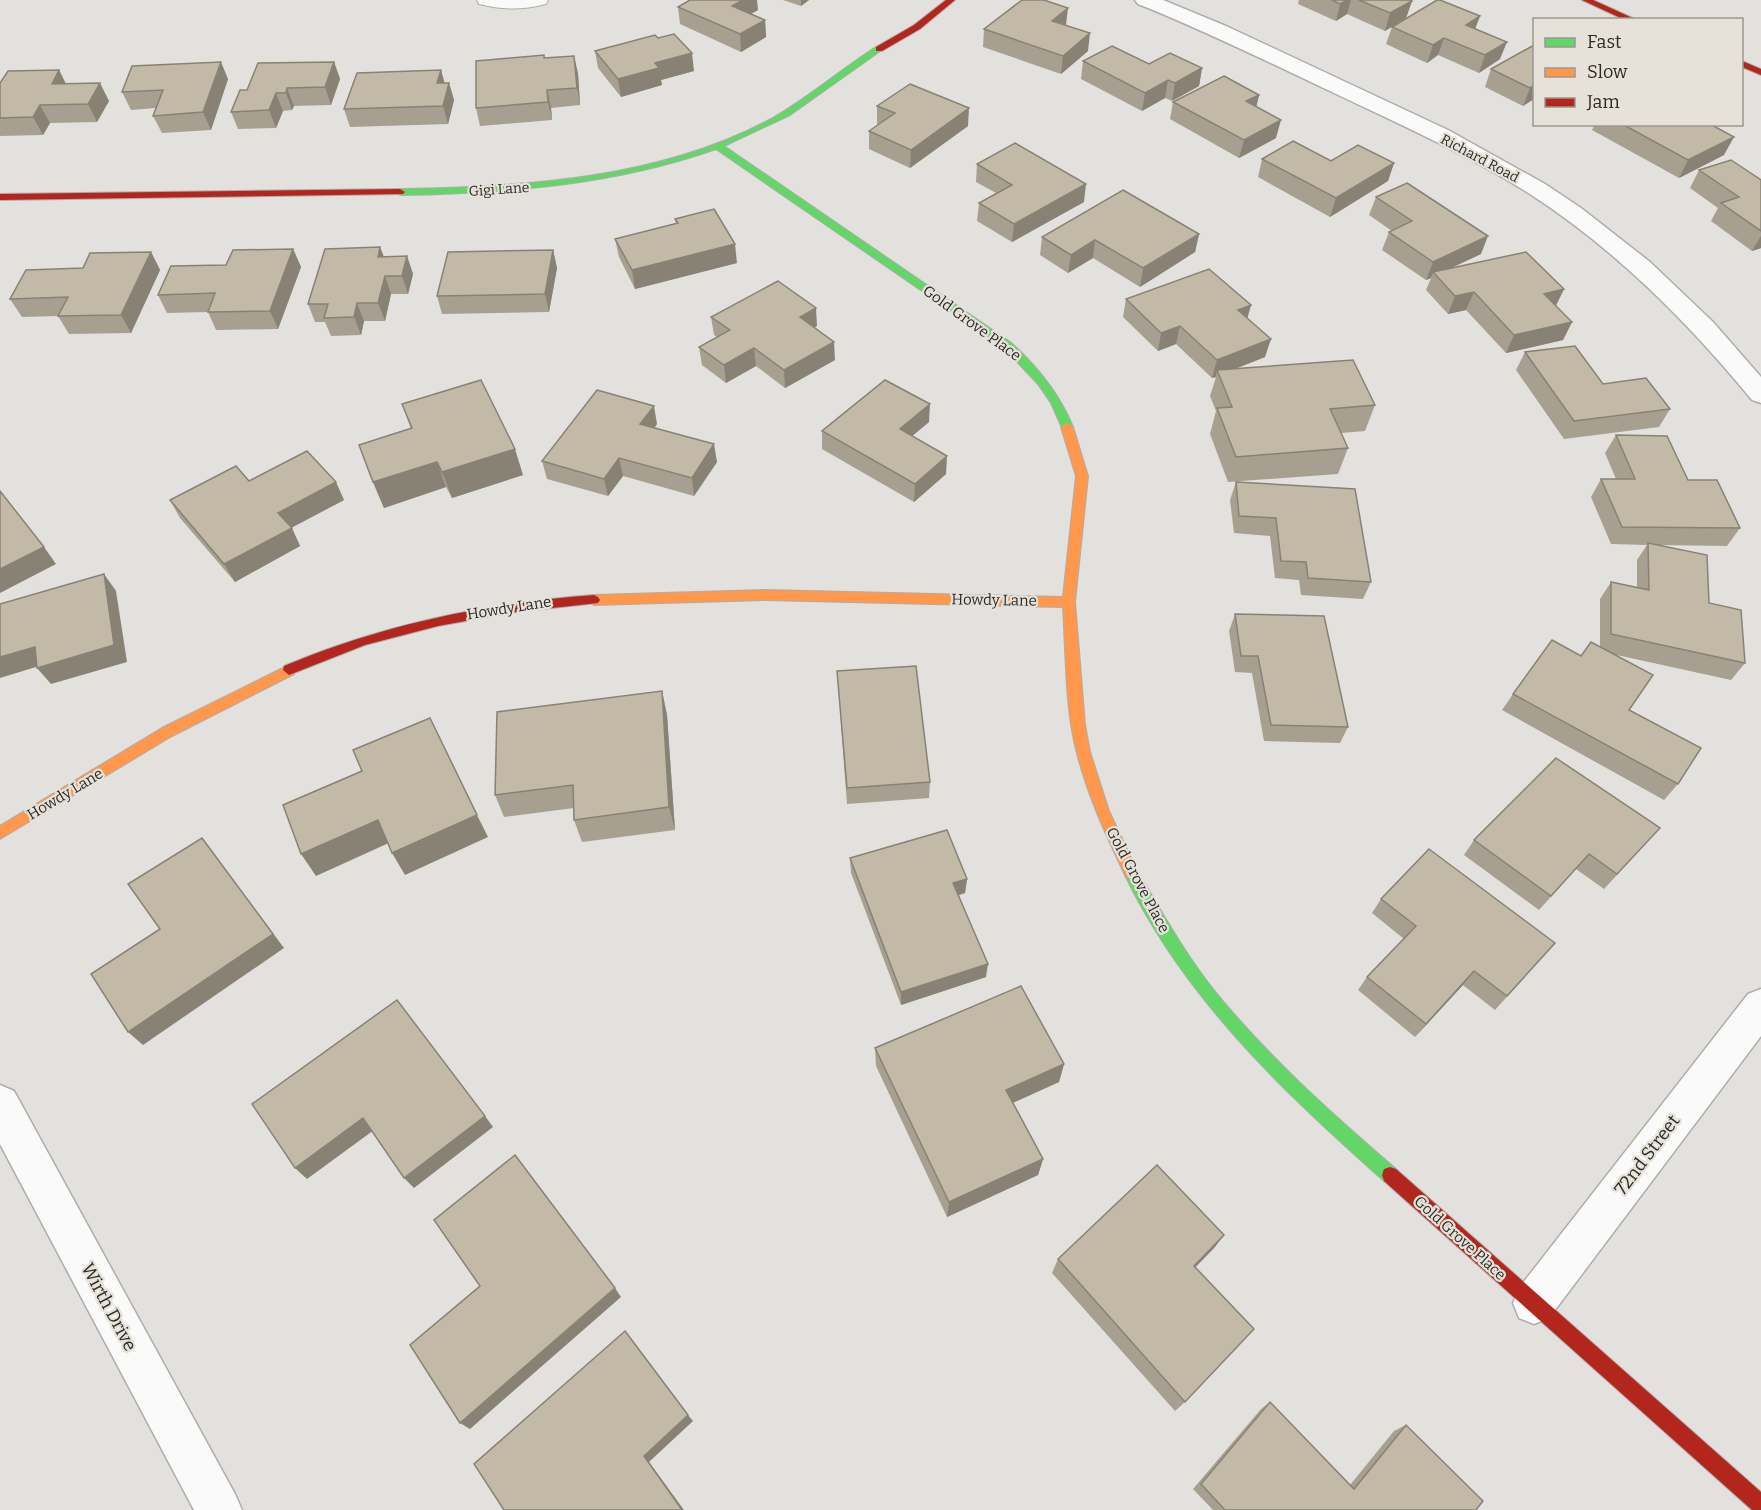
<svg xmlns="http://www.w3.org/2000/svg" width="1761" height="1510" viewBox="0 0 1761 1510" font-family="Bitter,serif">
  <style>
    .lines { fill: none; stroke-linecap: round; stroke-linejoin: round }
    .lane-casing { stroke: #afadaa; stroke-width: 2 }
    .street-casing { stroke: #afadaa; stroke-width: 3 }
    .fast-casing { stroke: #afadaa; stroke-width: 2 }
    .slow-casing { stroke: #afadaa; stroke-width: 2 }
    .jam-casing { stroke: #afadaa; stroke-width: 2 }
    .lane { fill: #fbfafa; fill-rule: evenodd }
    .street { fill: #fbfafa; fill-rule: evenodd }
    .fast { fill: #63d668; fill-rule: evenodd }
    .slow { fill: #ff974d; fill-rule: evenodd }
    .jam { fill: #b3261e; fill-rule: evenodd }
    .wall { fill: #a7a090 }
    .shaded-wall { fill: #888275 }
    .building { fill: #c2baa7; stroke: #888275; stroke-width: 1.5 }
    .labels { text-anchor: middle; stroke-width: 4.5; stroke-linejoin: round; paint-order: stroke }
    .far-street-label { font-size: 14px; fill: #2b2a27; stroke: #e6e2da }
    .street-label { font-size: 15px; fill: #2b2a27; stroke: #e6e2da }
    .near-street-label { font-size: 18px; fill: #2b2a27; stroke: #e6e2da }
  </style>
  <rect width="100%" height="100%" fill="#e3e1dd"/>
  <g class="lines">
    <g class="lane-casing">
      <path id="lane" d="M477 0H548L546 4C522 10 503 10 479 4Z"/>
    </g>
    <g class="street-casing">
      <g id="street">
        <path d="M1135 0H1163L1226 26 1448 130 1545 184 1581 208 1650 262 1713 322 1761 377V403L1752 400C1687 321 1616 250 1530 194 1467 154 1399 124 1332 92 1268 62 1204 30 1138 4Z"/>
        <polygon points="1761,989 1761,1036 1549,1318 1534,1324 1519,1318 1513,1303 1519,1288 1748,994"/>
        <polygon points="0,1085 14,1091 235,1494 242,1510 194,1510 0,1144"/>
      </g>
    </g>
    <g class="fast-casing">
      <g id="fast">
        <path d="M876 47 883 49 790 115 724 146 1010 342C1037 366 1059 393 1073 427L1071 430H1063L1051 403 1038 384 1002 346 716 149C614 185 507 193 400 195L395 192 400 189C525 187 659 179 771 119 808 98 840 70 876 47Z"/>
        <path d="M1131 867 1136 869C1160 909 1183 951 1213 989 1267 1056 1331 1113 1396 1169L1398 1175 1396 1181 1390 1183 1384 1181C1283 1091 1183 997 1124 873L1126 869Z"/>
      </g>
    </g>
    <g class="slow-casing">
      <g id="slow">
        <path d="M1067 423 1073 427 1088 476 1075 602 1085 725 1090 752 1109 811 1138 873 1136 877 1131 879 1126 877C1107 837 1088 797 1077 753 1065 710 1066 652 1063 607L765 600 594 605 588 600 594 595 765 590 1063 597 1076 476 1061 427Z"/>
        <polygon points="289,665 294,666 295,670 294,674 172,736 0,839 0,826 162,728"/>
      </g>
    </g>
    <g class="jam-casing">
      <g id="jam">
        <polygon points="946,0 955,0 920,29 882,51 876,51 876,47 914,25"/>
        <polygon points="1582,0 1593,0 1637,20 1625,20"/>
        <polygon points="1742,61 1761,69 1761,75 1742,67"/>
        <polygon points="400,189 405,192 403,194 0,200 0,194"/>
        <path d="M594 595 598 597 600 600 598 603 516 612 438 626 365 645 289 675 283 670 284 666C384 624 486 603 594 595Z"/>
        <polygon points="1390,1167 1396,1169 1761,1492 1761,1510 1752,1510 1384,1181 1382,1175 1384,1169"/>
      </g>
    </g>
    <use href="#lane" class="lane"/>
    <use href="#street" class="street"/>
    <use href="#fast" class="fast"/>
    <use href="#slow" class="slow"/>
    <use href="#jam" class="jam"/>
  </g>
  <g class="wall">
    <polygon points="783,0 809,0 801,6"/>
    <polygon points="1299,0 1410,0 1412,1 1406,18 1385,31 1347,14 1336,21 1298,4"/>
    <polygon points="678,7 758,10 751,14 765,20 766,37 741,52 680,24"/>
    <polygon points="1480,16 1475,29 1500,59 1479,73 1438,55 1427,63 1386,44 1392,27"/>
    <polygon points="1066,25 1088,51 1061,74 983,47 984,29"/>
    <polygon points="1534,45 1534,99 1523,106 1485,87 1491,69"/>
    <polygon points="595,51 694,71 661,80 662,85 621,97 598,68"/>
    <polygon points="545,58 578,73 580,105 551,108 552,120 480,126 476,108"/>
    <polygon points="1083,61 1149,64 1202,68 1199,86 1172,101 1165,98 1142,111 1081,79"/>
    <polygon points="334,62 340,79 331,105 294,106 292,110 283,111 276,128 238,129 231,112 247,90"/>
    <polygon points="59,70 66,84 109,101 97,122 50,123 43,135 0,136 0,83"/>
    <polygon points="441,70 444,83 449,83 454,100 448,124 350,127 344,109"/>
    <polygon points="228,79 211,130 162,133 153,116 156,108 131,110 122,92"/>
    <polygon points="1259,95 1256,106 1276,138 1239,158 1170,119 1173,102"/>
    <polygon points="877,106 968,126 910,168 869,149 869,131 879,124 877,124"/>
    <polygon points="1595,124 1710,124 1724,155 1679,178 1592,130"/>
    <polygon points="1262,159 1394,163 1388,181 1330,217 1258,177"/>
    <polygon points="977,164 1084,202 1012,242 977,221 979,203 996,193 976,182"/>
    <polygon points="1699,170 1761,180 1761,248 1752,251 1711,221 1718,208 1690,188"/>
    <polygon points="1376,197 1481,254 1451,268 1564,289 1556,306 1572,322 1563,340 1506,353 1466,310 1448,314 1426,290 1431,278 1426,280 1382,250 1389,232 1392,231 1369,215"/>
    <polygon points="675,219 737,263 635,289 619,257 615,239 676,224"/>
    <polygon points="1199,234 1195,252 1140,287 1093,258 1068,273 1040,255 1042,237"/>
    <polygon points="380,247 384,257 407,256 413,274 408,294 391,294 385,321 364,321 361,335 331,336 325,322 315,322 308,304"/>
    <polygon points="293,249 301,267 278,329 216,330 208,312 167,313 158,295 226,265"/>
    <polygon points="553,250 557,268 549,312 442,314 437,296"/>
    <polygon points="151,252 160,270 131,333 69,334 58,316 22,317 10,299 83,268"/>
    <polygon points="1126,299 1251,305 1247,318 1265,357 1235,369 1375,405 1365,431 1341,433 1348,448 1338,474 1228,482 1210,434 1216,411 1210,396 1216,377 1212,378 1176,344 1158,351 1123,317"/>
    <polygon points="711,317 817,326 814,327 835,360 785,388 756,366 726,383 702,365 699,347 717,337 714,335"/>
    <polygon points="1525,352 1603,384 1670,409 1659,427 1564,439 1516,370"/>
    <polygon points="402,404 523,475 452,498 446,487 384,508 373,482 411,429"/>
    <polygon points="929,422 912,436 946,474 914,502 822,449 822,431"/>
    <polygon points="657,424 654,428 717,462 694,496 623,476 608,496 547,479 542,461"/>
    <polygon points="1616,435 1688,480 1740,528 1727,546 1658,545 1709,603 1745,663 1731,680 1612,654 1629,710 1678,784 1664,800 1502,710 1513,694 1581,656 1600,647 1600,599 1611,582 1637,588 1637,560 1647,545 1611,544 1591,497 1601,479 1616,479 1605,453"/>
    <polygon points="249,481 344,500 291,528 300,546 235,582 180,518 170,500"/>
    <polygon points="1236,482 1371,582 1363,599 1301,595 1299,580 1275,578 1270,536 1234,533 1230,500"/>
    <polygon points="1235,614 1348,727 1340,743 1264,741 1252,673 1235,672 1229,631"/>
    <polygon points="837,671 930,782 929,798 847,804"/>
    <polygon points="662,691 667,715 675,830 582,842 574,820 574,808 504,817 495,795"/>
    <polygon points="1660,828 1604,889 1576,869 1539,910 1464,855 1474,840"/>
    <polygon points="850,858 967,879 965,893 959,895 986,977 901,1005 851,873"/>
    <polygon points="1381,899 1555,943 1495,1010 1463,985 1415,1037 1358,990 1367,977 1404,939 1372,913"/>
    <polygon points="875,1048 1064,1064 1059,1082 1013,1103 1043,1159 1038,1175 947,1217 876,1066"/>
    <polygon points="1224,1235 1214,1248 1195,1267 1185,1402 1175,1411 1052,1273 1058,1259"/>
    <polygon points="1270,1402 1350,1485 1394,1431 1406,1425 1476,1510 1213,1510 1193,1489 1261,1409"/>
  </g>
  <g class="shaded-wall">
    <polygon points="743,0 757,0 758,10 734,23 732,6"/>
    <polygon points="801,0 809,0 801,6"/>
    <polygon points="1347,0 1351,0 1347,14 1336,21 1340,4"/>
    <polygon points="1412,1 1406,18 1385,31 1390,13"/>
    <polygon points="1068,8 1066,25 1052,21"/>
    <polygon points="1480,16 1473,34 1466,25"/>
    <polygon points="765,20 766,37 741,52 740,34"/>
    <polygon points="1090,33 1088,51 1061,74 1063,56"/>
    <polygon points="1444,38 1438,55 1427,63 1433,45"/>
    <polygon points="1507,42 1500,59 1479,73 1485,55"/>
    <polygon points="692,53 694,71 661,80 662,85 621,97 618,79 655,63"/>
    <polygon points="574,56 578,73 580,105 577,88"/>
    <polygon points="221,62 228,79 211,130 203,112"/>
    <polygon points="334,62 340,79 331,105 325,87"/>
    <polygon points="1202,68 1199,86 1172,101 1175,83"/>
    <polygon points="59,70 68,88 52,84"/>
    <polygon points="441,70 446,88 437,83"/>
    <polygon points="1168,80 1165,98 1142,111 1145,93"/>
    <polygon points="100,83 109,101 97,122 88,104"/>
    <polygon points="449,83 454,100 448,124 443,106"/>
    <polygon points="1534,85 1534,99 1523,106 1530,88"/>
    <polygon points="287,88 294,106 292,110 286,93"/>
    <polygon points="547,90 551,108 552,120 548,102"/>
    <polygon points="276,93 283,111 276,128 269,110"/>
    <polygon points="1259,95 1255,113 1246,101"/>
    <polygon points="40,105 50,123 43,135 33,117"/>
    <polygon points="969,108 968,126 910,168 911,150"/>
    <polygon points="1281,120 1276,138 1239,158 1244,140"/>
    <polygon points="1734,137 1724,155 1679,178 1688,160"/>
    <polygon points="1394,163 1388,181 1330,217 1336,198"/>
    <polygon points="1086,184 1084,202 1012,242 1014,224"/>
    <polygon points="1199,234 1195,252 1140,287 1143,268"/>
    <polygon points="1488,236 1481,254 1436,275 1433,272 1431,278 1426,280 1433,262"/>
    <polygon points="1761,236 1761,248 1752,251"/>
    <polygon points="1095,240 1093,258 1068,273 1071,255"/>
    <polygon points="735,244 737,263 635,289 632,270"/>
    <polygon points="380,247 387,265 378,257"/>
    <polygon points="293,249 301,267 278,329 270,311"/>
    <polygon points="553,250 557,268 549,312 545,294"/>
    <polygon points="151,252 160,270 131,333 121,315"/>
    <polygon points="407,256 413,274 408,294 402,276"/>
    <polygon points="385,276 391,294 385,321 378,303"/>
    <polygon points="1564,289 1555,307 1544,294"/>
    <polygon points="1474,292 1466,310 1448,314 1455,296"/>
    <polygon points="357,303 364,321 361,335 354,317"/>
    <polygon points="1251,305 1246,323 1238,310"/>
    <polygon points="816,308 817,326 801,335 800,317"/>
    <polygon points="1572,322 1563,340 1506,353 1514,335"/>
    <polygon points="1180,326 1176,344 1158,351 1161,333"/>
    <polygon points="1271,339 1265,357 1219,375 1217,370 1216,377 1212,378 1217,360"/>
    <polygon points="834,342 835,360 785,388 784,370"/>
    <polygon points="754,348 756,366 726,383 724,365"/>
    <polygon points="930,404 929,422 899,447 900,429"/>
    <polygon points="654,406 657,424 644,442 640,424"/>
    <polygon points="714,444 717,462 694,496 692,478"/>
    <polygon points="515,449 523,475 452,498 442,472"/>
    <polygon points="947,456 946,474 914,502 915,484"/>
    <polygon points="619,458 623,476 608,496 604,479"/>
    <polygon points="437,462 446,487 384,508 373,482"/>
    <polygon points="336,482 344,500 287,530 278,513"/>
    <polygon points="292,528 300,546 235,582 224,564"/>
    <polygon points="44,547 56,564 0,593 0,569"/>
    <polygon points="104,574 116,591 127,662 51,684 37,668"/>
    <polygon points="35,647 49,663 0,678 0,657"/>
    <polygon points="662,691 667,715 675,830 669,807"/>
    <polygon points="477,815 488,837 405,875 392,853"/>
    <polygon points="378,820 391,842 316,876 301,854"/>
    <polygon points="202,838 284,948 143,1045 128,1032"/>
    <polygon points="967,879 965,893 952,897 953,883"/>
    <polygon points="988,964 986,977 901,1005 901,992"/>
    <polygon points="1474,971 1463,985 1415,1037 1426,1024"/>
    <polygon points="1064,1064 1059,1082 1003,1107 1006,1090"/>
    <polygon points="485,1116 493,1127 414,1188 404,1178"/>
    <polygon points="363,1118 374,1130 307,1179 295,1168"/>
    <polygon points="1043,1159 1038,1175 947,1217 949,1202"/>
    <polygon points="1224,1235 1214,1248 1184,1279 1194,1266"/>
    <polygon points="615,1288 621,1297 470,1429 460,1423"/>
    <polygon points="688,1415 693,1421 649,1462 684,1510 682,1510 644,1456"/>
  </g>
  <g class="building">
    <polygon points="690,0 743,0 732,6 765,20 740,34 678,7"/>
    <polygon points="1022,0 1044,0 1068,8 1052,21 1090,33 1063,56 984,29"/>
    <polygon points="1332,0 1347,0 1340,4"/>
    <polygon points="1359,0 1410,0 1412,1 1390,13"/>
    <polygon points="1437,0 1440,0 1480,16 1466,25 1507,42 1485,55 1444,38 1433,45 1392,27"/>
    <polygon points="674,34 692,53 655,63 659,68 618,79 595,51 655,35 658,38"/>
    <polygon points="1534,45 1534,85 1530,88 1491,69"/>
    <polygon points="1112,46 1149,64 1170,53 1202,68 1175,83 1168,80 1145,93 1083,61"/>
    <polygon points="544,55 544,58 574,56 577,88 547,90 548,102 476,108 476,61"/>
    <polygon points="221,62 203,112 153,116 163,90 122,92 132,66"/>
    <polygon points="334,62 325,87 287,88 286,93 276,93 269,110 231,112 240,90 247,90 258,63"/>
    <polygon points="59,70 52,84 100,83 88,104 40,105 33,117 0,118 0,83 8,71"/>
    <polygon points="441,70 437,83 449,83 443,106 344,109 357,73"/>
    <polygon points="1224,76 1259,95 1246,101 1281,120 1244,140 1173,102"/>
    <polygon points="910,84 969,108 911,150 869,131 895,113 877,106"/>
    <polygon points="1622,124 1710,124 1734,137 1688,160"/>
    <polygon points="1293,141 1331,161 1358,145 1394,163 1336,198 1262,159"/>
    <polygon points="1015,143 1086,184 1014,224 979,203 1012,185 977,164"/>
    <polygon points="1731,160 1761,180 1761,231 1721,203 1739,197 1699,170"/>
    <polygon points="1407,183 1488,236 1433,262 1389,232 1412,221 1376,197"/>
    <polygon points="1123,190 1199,234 1143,268 1095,240 1071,255 1042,237"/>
    <polygon points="714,209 735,244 632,270 615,239 678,223 675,219"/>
    <polygon points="380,247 378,257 407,256 402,276 385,276 378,303 357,303 354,317 324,318 328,304 308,304 325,249"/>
    <polygon points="293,249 270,311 208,312 215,293 158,295 171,266 226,265 233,250"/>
    <polygon points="553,250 545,294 437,296 448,252"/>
    <polygon points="151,252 121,315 58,316 68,297 10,299 26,270 83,268 90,253"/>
    <polygon points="1526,252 1564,289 1544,294 1572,322 1514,335 1474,292 1455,296 1433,272"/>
    <polygon points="1209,269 1251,305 1238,310 1271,339 1217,360 1180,326 1161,333 1126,299"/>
    <polygon points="778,281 816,308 800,317 834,342 784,370 754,348 724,365 699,347 730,330 711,317"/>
    <polygon points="1575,346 1603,384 1646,378 1670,409 1574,421 1525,352"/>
    <polygon points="1353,360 1375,405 1330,409 1348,448 1236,457 1217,408 1232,407 1217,370"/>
    <polygon points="481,380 515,449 442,472 437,462 373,482 359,445 412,428 402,404"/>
    <polygon points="885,380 930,404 900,429 947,456 915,484 822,431"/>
    <polygon points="597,390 654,406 640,424 714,444 692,478 619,458 604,479 542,461"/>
    <polygon points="1616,435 1667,436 1688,480 1717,480 1740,528 1622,527 1601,479 1635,479"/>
    <polygon points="307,451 336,482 278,513 292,528 224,564 170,500 236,466 249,481"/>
    <polygon points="1236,482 1355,489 1371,582 1308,578 1306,562 1281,561 1276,518 1239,516"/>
    <polygon points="0,491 44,547 0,569"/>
    <polygon points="1648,543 1707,555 1709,603 1741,610 1745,663 1611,634 1611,582 1649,590"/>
    <polygon points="104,574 114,645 37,668 35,647 0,657 0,604"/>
    <polygon points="1235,614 1324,616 1348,727 1271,725 1258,656 1241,656"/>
    <polygon points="1552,640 1581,656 1591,642 1653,675 1629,710 1701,748 1678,784 1513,694"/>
    <polygon points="916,666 930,782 847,788 837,671"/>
    <polygon points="662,691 669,807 574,820 573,785 495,795 497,712"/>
    <polygon points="430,718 477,815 392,853 378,820 301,854 283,805 362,771 353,750"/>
    <polygon points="1556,758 1660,828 1617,874 1589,854 1551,896 1474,840"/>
    <polygon points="947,830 967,879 953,883 988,964 901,992 850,858"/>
    <polygon points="202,838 273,934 128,1032 91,974 160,929 128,884"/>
    <polygon points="1429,849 1555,943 1507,996 1474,971 1426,1024 1367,977 1416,926 1381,899"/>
    <polygon points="1021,986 1064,1064 1006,1090 1043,1159 949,1202 875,1048"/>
    <polygon points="397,1000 485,1116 404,1178 363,1118 295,1168 252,1104"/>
    <polygon points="515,1155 615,1288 460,1423 410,1345 480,1286 434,1220"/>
    <polygon points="1157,1165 1224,1235 1194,1266 1254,1329 1185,1402 1058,1259"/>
    <polygon points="625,1331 688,1415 644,1456 682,1510 504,1510 474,1464"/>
    <polygon points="1270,1402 1354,1489 1406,1425 1483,1501 1476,1510 1225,1510 1201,1484"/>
  </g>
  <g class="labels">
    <g class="far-street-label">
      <text transform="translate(1480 158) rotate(28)" y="5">Richard Road</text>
      <text transform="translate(499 189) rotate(-4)" y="5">Gigi Lane</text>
    </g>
    <g class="street-label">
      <text transform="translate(972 323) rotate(36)" y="5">Gold Grove Place</text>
      <text transform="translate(994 600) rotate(1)" y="5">Howdy Lane</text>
      <text transform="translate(509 608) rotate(-9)" y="5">Howdy Lane</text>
      <text transform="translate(65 794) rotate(-31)" y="5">Howdy Lane</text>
      <text transform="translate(1138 880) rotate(62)" y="5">Gold Grove Place</text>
      <text transform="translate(1460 1238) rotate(42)" y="5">Gold Grove Place</text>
    </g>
    <g class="near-street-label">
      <text transform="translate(1647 1155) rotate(-53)" y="6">72nd Street</text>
      <text transform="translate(109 1307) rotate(62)" y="6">Wirth Drive</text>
    </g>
  </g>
  <rect x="1533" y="18" width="210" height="108" fill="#e6e2da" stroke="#9b9892" stroke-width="1.5"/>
  <rect x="1545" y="38" width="30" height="9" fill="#63d668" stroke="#9b9892" stroke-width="1.5"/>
  <text x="1587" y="48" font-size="18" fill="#2b2a27">Fast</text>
  <rect x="1545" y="68" width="30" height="9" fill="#ff974d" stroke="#9b9892" stroke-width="1.5"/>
  <text x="1587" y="78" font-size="18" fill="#2b2a27">Slow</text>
  <rect x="1545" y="98" width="30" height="9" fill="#b3261e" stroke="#9b9892" stroke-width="1.5"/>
  <text x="1587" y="108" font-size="18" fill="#2b2a27">Jam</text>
</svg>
